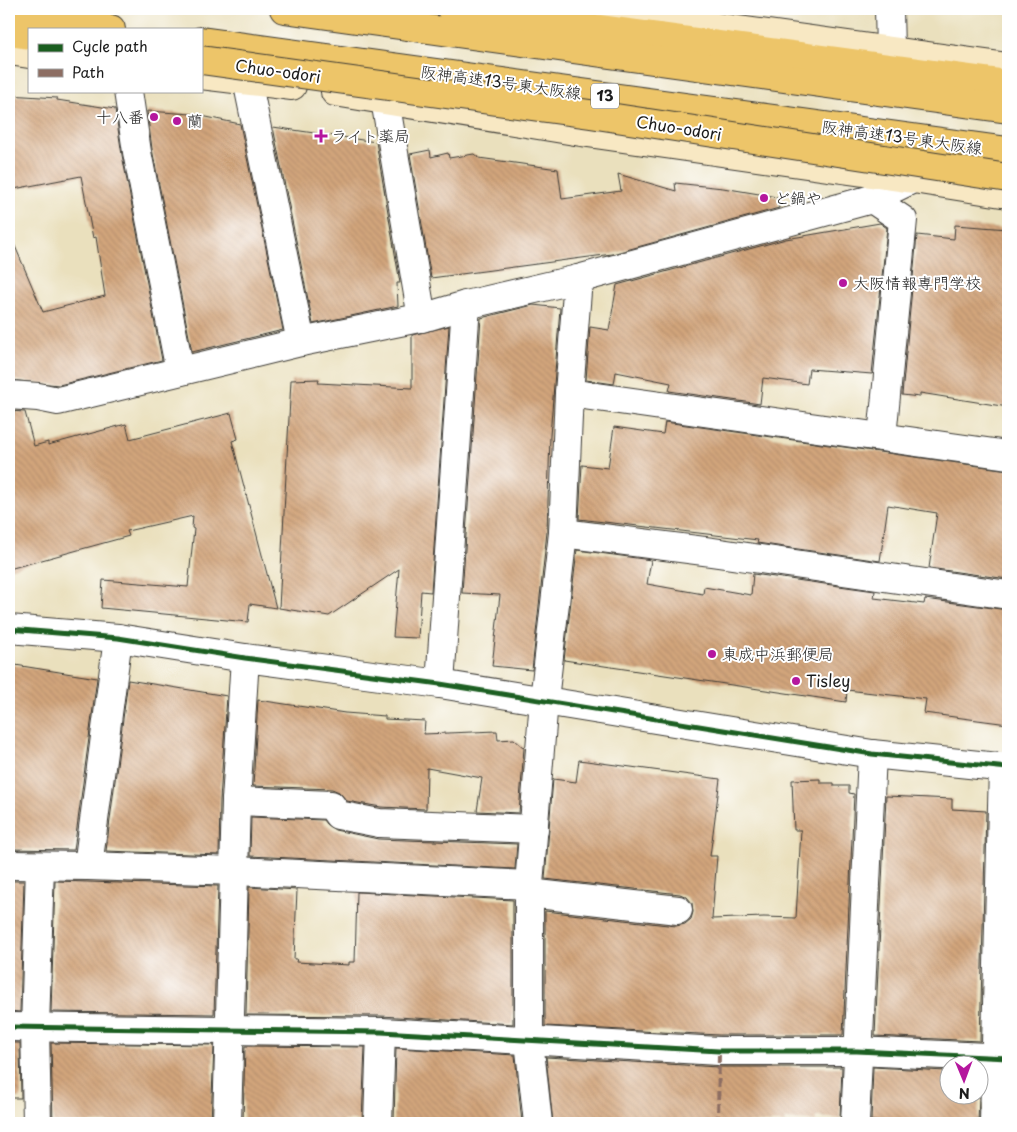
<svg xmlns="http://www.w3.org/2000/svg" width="1017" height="1132" viewBox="0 0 1017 1132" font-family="'Playpen Sans','Klee One',sans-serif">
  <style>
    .building { fill: url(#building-back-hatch) }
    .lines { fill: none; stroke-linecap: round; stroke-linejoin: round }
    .street-casing { stroke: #3b3934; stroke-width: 30 }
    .secondary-casing { stroke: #3b3934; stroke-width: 30 }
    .primary-casing { stroke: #3b3934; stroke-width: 30 }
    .highway-casing { stroke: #3b3934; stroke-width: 30 }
    .street { stroke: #fff; stroke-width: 28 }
    .secondary { stroke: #f8e8c3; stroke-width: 28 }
    .primary { stroke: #edc569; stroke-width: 28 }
    .highway { stroke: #edc569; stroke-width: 28 }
    .primary-bridge-casing { stroke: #3b3934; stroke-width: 30; stroke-linecap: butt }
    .primary-bridge { stroke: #edc569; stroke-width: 28 }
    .quiet { stroke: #8d6e63; stroke-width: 4; stroke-dasharray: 8 4; stroke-linecap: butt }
    .cycleway-casing { stroke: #fff; stroke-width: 8 }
    .cycleway { stroke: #1b5e20; stroke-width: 5 }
    .poi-dot { fill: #b5179e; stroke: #fff; stroke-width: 2 }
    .labels { text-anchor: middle; stroke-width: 4; stroke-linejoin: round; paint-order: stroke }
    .shield { fill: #fff; stroke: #606060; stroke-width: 1 }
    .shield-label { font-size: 15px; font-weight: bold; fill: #1c1c1c }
    .street-label { font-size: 16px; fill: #1c1c1c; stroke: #fff }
    .poi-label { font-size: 16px; fill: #1c1c1c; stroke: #fff; text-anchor: start }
  </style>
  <defs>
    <pattern id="building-back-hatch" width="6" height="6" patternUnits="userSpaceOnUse" patternTransform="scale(1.25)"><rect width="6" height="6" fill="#d2a57c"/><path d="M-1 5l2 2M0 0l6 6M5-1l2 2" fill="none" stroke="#b48d6b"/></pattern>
  </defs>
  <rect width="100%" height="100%" fill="#fff"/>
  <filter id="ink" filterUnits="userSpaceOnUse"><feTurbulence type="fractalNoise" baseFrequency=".02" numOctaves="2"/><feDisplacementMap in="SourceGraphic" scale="10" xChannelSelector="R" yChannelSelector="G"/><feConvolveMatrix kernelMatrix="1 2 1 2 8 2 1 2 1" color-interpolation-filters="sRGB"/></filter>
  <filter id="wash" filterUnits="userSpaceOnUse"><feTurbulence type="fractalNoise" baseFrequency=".0096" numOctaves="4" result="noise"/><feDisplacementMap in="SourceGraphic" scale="20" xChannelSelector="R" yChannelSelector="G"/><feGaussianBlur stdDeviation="1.12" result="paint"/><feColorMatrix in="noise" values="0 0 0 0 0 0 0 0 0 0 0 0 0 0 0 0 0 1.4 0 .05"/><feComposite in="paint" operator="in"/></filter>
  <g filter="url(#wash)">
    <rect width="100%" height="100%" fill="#eae0bd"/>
    <g id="blocks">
      <g class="building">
        <polygon points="9,95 57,98 57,100 115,109 122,155 162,360 59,385 9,380 9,232 43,312 105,296 96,237 93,238 81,176 9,190"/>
        <polygon points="147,111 192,114 240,124 283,330 192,352 152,149"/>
        <polygon points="273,127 376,142 400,283 397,283 398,306 313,324"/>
        <polygon points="430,150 431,157 448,153 449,158 474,154 479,158 558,169 562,199 621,191 618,174 676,191 675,183 723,188 777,197 779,208 612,254 431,278 410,154"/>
        <polygon points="880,223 887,228 872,374 809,369 807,384 763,378 760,404 669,391 671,383 616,372 614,384 586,380 590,327 609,330 617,285 786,239"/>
        <polygon points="955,225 1008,229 1008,407 920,393 920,397 902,395 917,235 954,239"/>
        <polygon points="533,305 560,308 550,436 547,532 532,670 492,666 500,595 462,593 481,318"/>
        <polygon points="449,326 431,592 421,591 418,638 393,637 399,569 329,616 279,608 291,380 319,379 318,383 412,388 412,335"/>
        <polygon points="9,411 25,412 34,446 48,442 48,445 126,424 130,439 231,413 238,439 232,441 276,608 250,604 248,622 101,608 103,580 188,587 194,529 192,528 193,516 127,531 129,536 9,569"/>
        <polygon points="665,422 1008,470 1008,579 929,568 937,513 888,505 880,561 757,543 758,540 579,519 582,465 608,468 614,427 663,434"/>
        <polygon points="577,550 651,560 647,584 703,594 704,587 751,595 753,574 875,591 874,598 924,604 925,599 1008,610 1008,724 924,713 926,699 847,690 846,702 564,660"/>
        <polygon points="9,664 97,678 74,850 9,849"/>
        <polygon points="128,680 227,696 220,800 219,855 106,851"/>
        <polygon points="258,700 345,713 385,716 385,719 425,721 424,734 497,731 498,740 514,739 524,748 519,813 477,811 482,778 427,768 426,809 381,807 347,801 339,792 332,789 253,786"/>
        <polygon points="579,760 720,779 710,856 717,856 712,919 764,917 796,918 801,830 794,830 792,780 820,779 820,783 834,783 834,786 849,786 849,793 854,794 843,1035 719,1035 545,1026 545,911 676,926 685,924 691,919 693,912 692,903 687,897 680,894 545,879 553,779 576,782"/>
        <polygon points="886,796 952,799 952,809 986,811 980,1041 875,1036"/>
        <polygon points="251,817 323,820 326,824 335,830 378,839 517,844 515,869 250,856"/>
        <polygon points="9,881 24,881 20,1012 9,1011"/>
        <polygon points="55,881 218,886 214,1014 51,1012"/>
        <polygon points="249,887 297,890 294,959 297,959 296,962 349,965 349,962 355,962 357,892 513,900 513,1024 381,1016 246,1015"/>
        <polygon points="9,1043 20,1043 21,1098 9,1098"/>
        <polygon points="51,1043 214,1045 211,1123 53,1123"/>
        <polygon points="245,1046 365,1047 362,1121 343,1121 343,1123 243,1123"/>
        <polygon points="396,1048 515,1055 522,1123 394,1122"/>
        <polygon points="546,1057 718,1067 842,1067 840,1119 816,1117 816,1121 785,1120 785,1123 553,1123"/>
        <polygon points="873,1067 945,1071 942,1073 950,1074 950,1094 979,1094 978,1123 905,1123 871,1121"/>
      </g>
    </g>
  </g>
  <g filter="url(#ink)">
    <use href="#blocks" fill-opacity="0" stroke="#3b3934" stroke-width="1"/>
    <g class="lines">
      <g class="street-casing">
        <g id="street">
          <polyline points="889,9 890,50"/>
          <polyline points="247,80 301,342"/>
          <polyline points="128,91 137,152 180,371"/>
          <polyline points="385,100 422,318"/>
          <polyline points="872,199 903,220 882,437"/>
          <polyline points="569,393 1008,455"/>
          <polyline points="9,395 38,397 58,401 301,342 429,316 466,305 578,279 872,199 913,179"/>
          <polyline points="563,533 712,552 1008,595"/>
          <polyline points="9,629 118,638 245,658 440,684 872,754 1008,768"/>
          <polyline points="440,684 466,305"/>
          <polyline points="236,801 331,805 338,815 379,823 534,829"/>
          <polyline points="9,865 88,866 235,871 529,885"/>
          <polyline points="88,866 118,638"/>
          <polyline points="529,893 678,910"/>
          <polyline points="9,1027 381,1032 719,1051 857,1051 1008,1058"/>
          <polyline points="37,1123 35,1028 40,866"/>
          <polyline points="227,1123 236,801 245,658"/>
          <polyline points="378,1123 381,1032"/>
          <polyline points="538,1123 529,1041 529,885 544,700 563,533 569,393 578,279"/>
          <polyline points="855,1123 872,754"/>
          <polyline points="994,1123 1003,767"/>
        </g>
      </g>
      <g class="secondary-casing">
        <g id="secondary">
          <polyline points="586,9 1008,67"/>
          <polyline points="9,51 29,54"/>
          <polyline points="201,75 292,86"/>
          <polyline points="335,92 581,132 913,179 1008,194"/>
        </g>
      </g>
      <g class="primary-casing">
        <g id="primary">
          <polyline points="451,9 1008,84"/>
          <polyline points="9,32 29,35"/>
        </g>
      </g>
      <g class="highway-casing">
        <g id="highway">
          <polyline points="284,9 1008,109"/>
          <polyline points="9,15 111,29"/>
          <polyline points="201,41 1008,151"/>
        </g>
      </g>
      <use href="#street" class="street"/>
      <use href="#secondary" class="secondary"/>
      <use href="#primary" class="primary"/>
      <use href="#highway" class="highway"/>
      <g class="primary-bridge-casing">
        <polyline id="primary-bridge" points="201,60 590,114 1008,178"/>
      </g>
      <use href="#primary-bridge" class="primary-bridge"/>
      <polyline class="quiet" points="718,1123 719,1051"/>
      <g class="cycleway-casing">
        <g id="cycleway">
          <polyline points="9,629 118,638 245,658 440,684 872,754 1008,768"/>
          <polyline points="9,1027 381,1032 719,1051 857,1051 1008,1058"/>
        </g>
      </g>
      <use href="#cycleway" class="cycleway"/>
    </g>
  </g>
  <g class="poi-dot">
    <circle cx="154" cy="117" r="5"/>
    <circle cx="177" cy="121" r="5"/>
    <path d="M318.5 128.5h5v5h5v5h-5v5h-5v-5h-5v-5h5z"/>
    <circle cx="764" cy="198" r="5"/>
    <circle cx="843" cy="283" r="5"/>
    <circle cx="712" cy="654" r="5"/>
    <circle cx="796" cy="681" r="5"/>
  </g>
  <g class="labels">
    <rect class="shield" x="591" y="83.5" width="28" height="25" rx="4"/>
    <g class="shield-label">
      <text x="605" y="101">13</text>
    </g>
    <g class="street-label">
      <text transform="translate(278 71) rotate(8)" y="6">Chuo-odori</text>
      <text transform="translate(501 82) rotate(8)" y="6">阪神高速13号東大阪線</text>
      <text transform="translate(679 128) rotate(9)" y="6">Chuo-odori</text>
      <text transform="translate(902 137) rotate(8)" y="6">阪神高速13号東大阪線</text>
    </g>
    <g class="poi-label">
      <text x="144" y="123" text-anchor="end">十八番</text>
      <text x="187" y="127">蘭</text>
      <text x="331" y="142">ライト薬局</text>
      <text x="774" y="204">ど鍋や</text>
      <text x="853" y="289">大阪情報専門学校</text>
      <text x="722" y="660">東成中浜郵便局</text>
      <text x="806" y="687">Tisley</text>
    </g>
  </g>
  <rect width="1017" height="1132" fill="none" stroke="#fff" stroke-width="30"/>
  <rect x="28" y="28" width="175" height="65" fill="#ffffff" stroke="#a4a4a4"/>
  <rect x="38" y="44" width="25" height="8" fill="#1b5e20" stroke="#a4a4a4"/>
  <text x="72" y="52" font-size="15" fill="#1c1c1c">Cycle path</text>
  <rect x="38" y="69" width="25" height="8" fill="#8d6e63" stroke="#a4a4a4"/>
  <text x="72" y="78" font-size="15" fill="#1c1c1c">Path</text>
  <g transform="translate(964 1080) rotate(179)"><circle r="24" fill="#ffffff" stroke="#a4a4a4"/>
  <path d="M0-4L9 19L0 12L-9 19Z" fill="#b5179e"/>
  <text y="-8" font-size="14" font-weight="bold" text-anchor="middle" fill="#1c1c1c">N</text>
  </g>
</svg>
